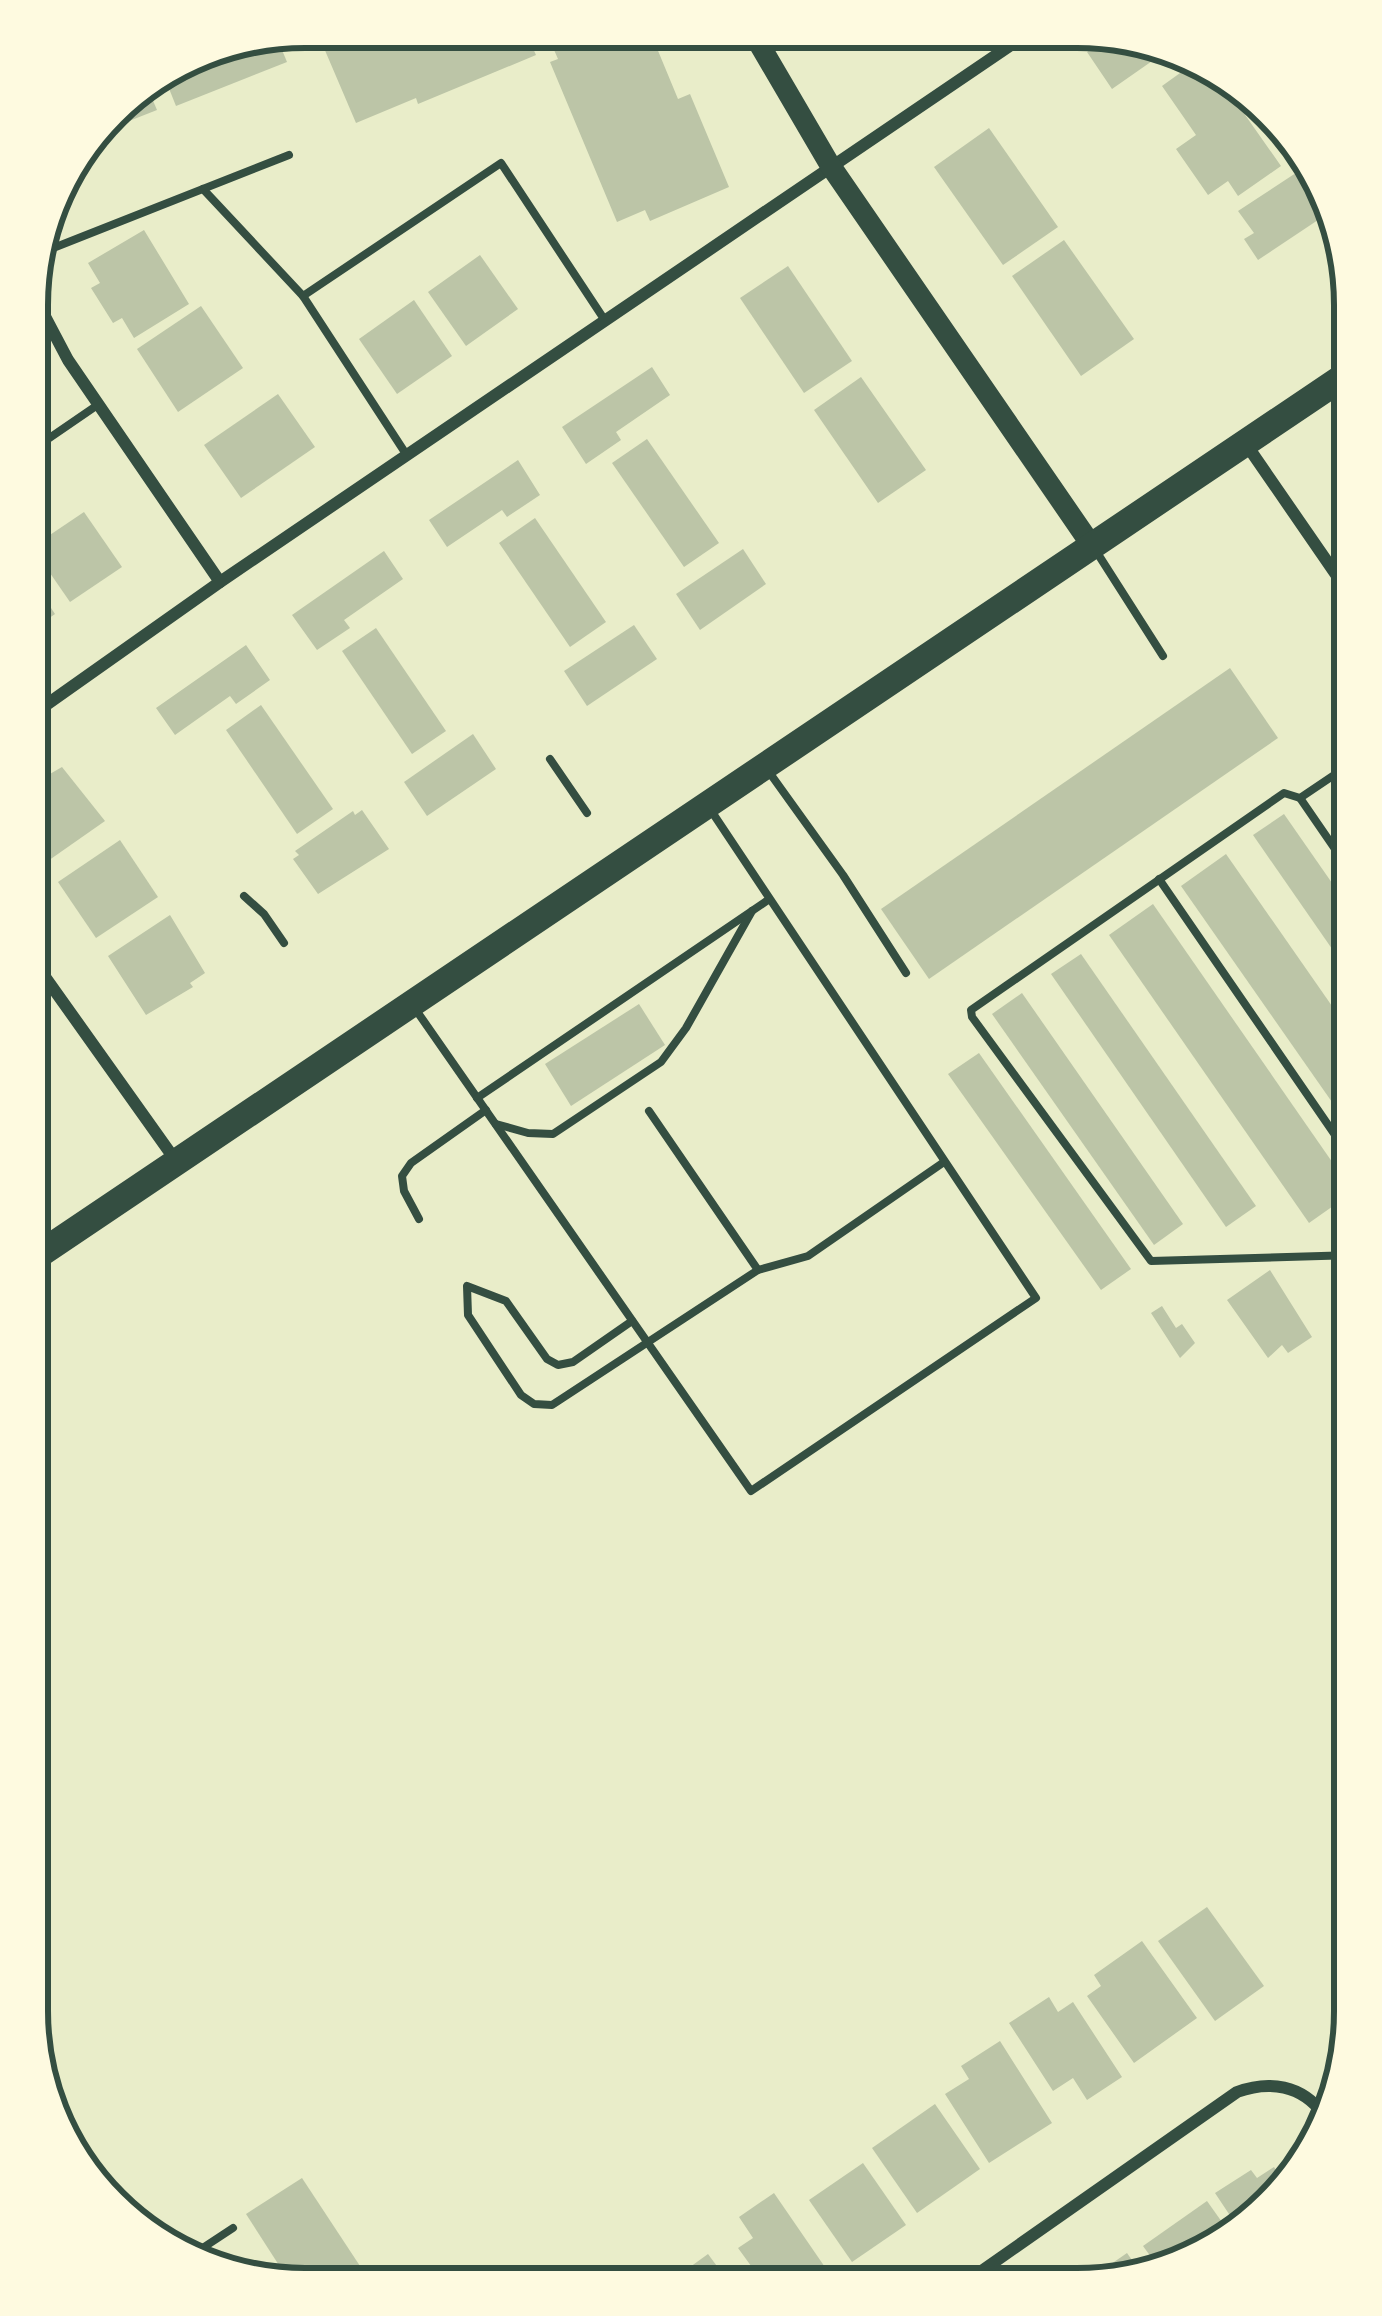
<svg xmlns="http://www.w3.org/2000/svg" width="1382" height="2316" viewBox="0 0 1382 2316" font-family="Lato,sans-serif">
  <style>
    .building { fill: #bcc5a7 }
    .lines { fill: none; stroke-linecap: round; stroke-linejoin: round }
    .path { stroke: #344e41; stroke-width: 8 }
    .service { stroke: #344e41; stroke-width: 8 }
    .minor { stroke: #344e41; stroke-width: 12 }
    .tertiary { stroke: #344e41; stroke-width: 21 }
    .primary { stroke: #344e41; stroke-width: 27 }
    .rim { fill: none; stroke: #344e41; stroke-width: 6 }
  </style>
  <rect width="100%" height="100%" fill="#e9edc9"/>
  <g class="building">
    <polygon points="315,27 537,28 526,33 536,55 418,104 416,98 356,123"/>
    <polygon points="545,29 649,29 678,99 690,94 729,187 650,221 645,210 617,222 550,62 558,59"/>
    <polygon points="1125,32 1130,32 1180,57 1172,62 1165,52 1112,89 1087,52 1113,33 1117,38"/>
    <polygon points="275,33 287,62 176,106 162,71 199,48"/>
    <polygon points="1194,63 1217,75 1281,166 1238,196 1228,181 1208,195 1176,149 1196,135 1162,86"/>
    <polygon points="145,82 157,110 91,136 121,96"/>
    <polygon points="989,128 1058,227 1003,265 934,167"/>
    <polygon points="1305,167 1333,210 1258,260 1244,239 1254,233 1238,211"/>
    <polygon points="144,230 189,304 134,338 122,318 113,323 91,288 100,283 88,263"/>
    <polygon points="1064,240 1134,339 1081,376 1012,276"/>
    <polygon points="480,255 518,309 466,346 428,292"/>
    <polygon points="788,266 852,361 804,393 740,298"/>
    <polygon points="414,300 452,356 397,394 359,339"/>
    <polygon points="201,306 243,368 178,412 137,349"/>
    <polygon points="652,367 670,395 616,432 621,440 586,464 562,427"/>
    <polygon points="861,377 926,470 878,503 814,410"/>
    <polygon points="278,394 315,447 241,498 204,445"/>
    <polygon points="647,439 719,543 684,567 612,463"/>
    <polygon points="518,460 540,495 507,517 502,510 447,547 429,520"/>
    <polygon points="84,512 122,567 70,602 32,547"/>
    <polygon points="535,518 606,622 570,647 499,543"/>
    <polygon points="743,549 766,584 700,630 676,594"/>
    <polygon points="384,551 403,579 344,620 350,628 317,650 292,615"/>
    <polygon points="29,575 55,614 29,632"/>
    <polygon points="634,625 657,659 587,706 564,671"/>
    <polygon points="376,628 446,731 412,754 342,651"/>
    <polygon points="246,645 270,680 236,704 230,696 175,735 156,708"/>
    <polygon points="1230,668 1278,738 929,979 881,909"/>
    <polygon points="261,705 333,809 297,834 226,730"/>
    <polygon points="473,734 496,769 427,816 404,782"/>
    <polygon points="62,767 105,821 45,863 29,839 29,786"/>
    <polygon points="362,810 389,849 318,894 293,859 299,855 295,851 353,811 355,815"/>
    <polygon points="1284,814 1355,916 1355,982 1253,835"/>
    <polygon points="1355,815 1355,839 1343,822"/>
    <polygon points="120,840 158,897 96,938 58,882"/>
    <polygon points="1226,854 1355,1039 1355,1135 1181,886"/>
    <polygon points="1153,904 1353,1192 1309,1223 1109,935"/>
    <polygon points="170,915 205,973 190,983 193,987 146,1015 108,956"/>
    <polygon points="1081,954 1256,1206 1226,1227 1051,974"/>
    <polygon points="1022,993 1183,1224 1154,1245 992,1014"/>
    <polygon points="639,1004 665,1045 571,1106 545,1064"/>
    <polygon points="979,1053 1131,1269 1101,1290 948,1074"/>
    <polygon points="1270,1270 1312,1337 1288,1353 1282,1345 1268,1358 1227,1300"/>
    <polygon points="1162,1306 1176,1328 1182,1324 1195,1343 1180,1358 1151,1313"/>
    <polygon points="1207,1907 1264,1986 1215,2021 1158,1941"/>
    <polygon points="1142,1941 1197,2018 1134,2063 1087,1996 1101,1986 1094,1975"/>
    <polygon points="1049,1997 1058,2012 1073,2002 1122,2077 1087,2100 1073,2078 1053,2091 1009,2023"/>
    <polygon points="1000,2041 1052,2123 989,2163 945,2094 969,2079 961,2066"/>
    <polygon points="935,2104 980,2169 917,2213 872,2148"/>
    <polygon points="863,2163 906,2225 852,2262 809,2200"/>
    <polygon points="1274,2167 1287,2188 1237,2226 1215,2193 1251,2170 1257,2178"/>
    <polygon points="302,2178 360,2266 328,2287 293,2287 246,2214"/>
    <polygon points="774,2193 829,2273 808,2288 767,2288 738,2248 753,2238 739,2217"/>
    <polygon points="1207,2201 1229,2232 1183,2268 1162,2272 1143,2246"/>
    <polygon points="1127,2253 1143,2276 1075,2289"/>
    <polygon points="708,2254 733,2288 661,2288"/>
  </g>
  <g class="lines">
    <g class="path">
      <polyline points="550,759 587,813"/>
      <polyline points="244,896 264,914 284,943"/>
    </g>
    <g class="service">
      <polyline points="203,189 303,296 406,454"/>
      <polyline points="33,256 289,155"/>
      <polyline points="303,296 501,163 604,319"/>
      <polyline points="29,452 99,404"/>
      <polyline points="1096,551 1163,656"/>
      <polyline points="769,772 843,875 906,973"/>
      <polyline points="1300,798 1355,878"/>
      <polyline points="1159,879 1355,1164"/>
      <polyline points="416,1010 751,1491 1036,1298 712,812"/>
      <polyline points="477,1098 768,900"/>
      <polyline points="496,1124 528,1133 553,1134 661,1062 686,1028 752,911"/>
      <polyline points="419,1219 404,1191 402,1176 411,1163 486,1110"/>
      <polyline points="1355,1255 1151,1261 972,1017 971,1010 1284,793 1300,798 1355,761"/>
      <polyline points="758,1270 808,1256 944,1162"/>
      <polyline points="632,1321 573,1362 558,1365 547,1359 506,1301 467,1286 468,1315 521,1395 534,1404 552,1405 758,1270 649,1111"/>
      <polyline points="192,2255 233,2228"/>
    </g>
    <g class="minor">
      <polyline points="29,286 68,360 220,582"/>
      <polyline points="1246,444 1355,602"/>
      <polyline points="29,717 220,582 1030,32"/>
      <polyline points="28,953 176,1161"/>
      <path d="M956 2289 1237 2092C1269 2080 1302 2085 1323 2114"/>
    </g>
    <polyline class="tertiary" points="751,30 830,165 1092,546"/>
    <polyline class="primary" points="28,1262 1355,369"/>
  </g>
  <path d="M0 0H1382V2316H0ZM305 48H1077A257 257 0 0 1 1334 305V2011A257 257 0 0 1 1077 2268H305A257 257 0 0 1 48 2011V305A257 257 0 0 1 305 48Z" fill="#fefae0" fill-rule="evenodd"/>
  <path class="rim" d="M305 48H1077A257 257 0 0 1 1334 305V2011A257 257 0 0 1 1077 2268H305A257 257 0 0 1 48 2011V305A257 257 0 0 1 305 48Z"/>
</svg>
